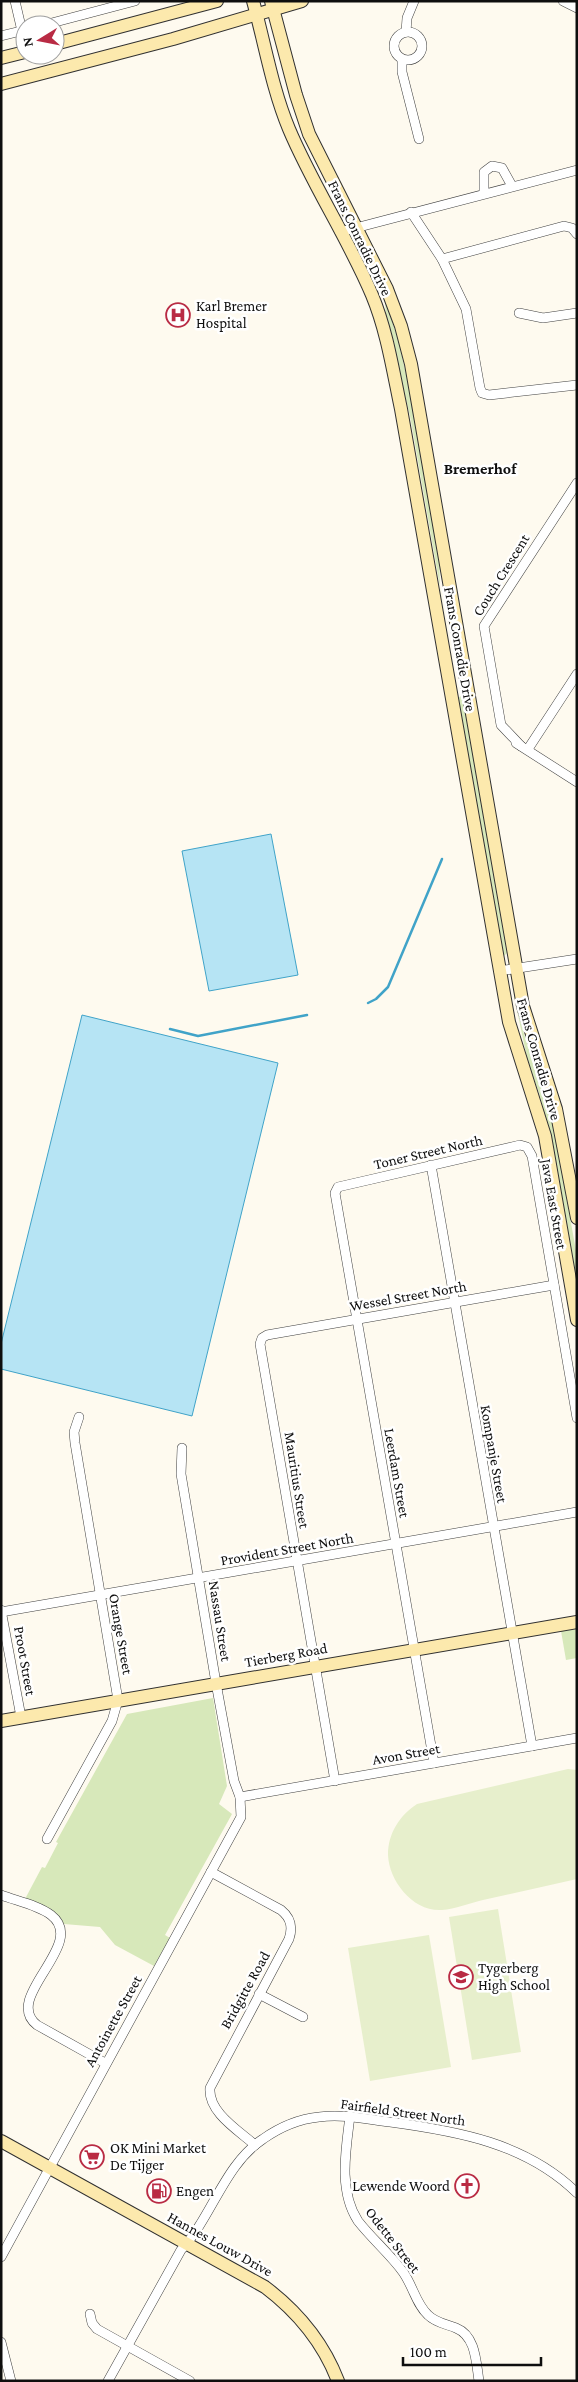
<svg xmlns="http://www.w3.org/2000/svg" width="578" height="2382" viewBox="0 0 578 2382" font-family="'Crimson Pro',serif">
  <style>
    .green { fill: #d7e8ba }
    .pitch { fill: #e7efcc }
    .water { fill: #b6e4f4; stroke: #40a3c8 }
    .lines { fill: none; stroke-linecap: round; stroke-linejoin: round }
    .stream { stroke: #40a3c8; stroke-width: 2.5 }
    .street-casing { stroke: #414141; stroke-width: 10 }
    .secondary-casing { stroke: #303030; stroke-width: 14 }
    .street { stroke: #fff; stroke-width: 9 }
    .secondary { stroke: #fce9ad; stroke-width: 12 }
    .labels { text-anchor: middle; stroke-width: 5; stroke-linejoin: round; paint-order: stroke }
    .street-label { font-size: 15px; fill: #0e0e0e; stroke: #fff }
    .poi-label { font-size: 15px; fill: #0e0e0e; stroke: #fff; text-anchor: start }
    .neighbourhood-label { font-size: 16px; font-weight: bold; fill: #0e0e0e; stroke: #fff }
  </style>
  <rect width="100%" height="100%" fill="#fefaef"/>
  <g class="green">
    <polygon points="385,300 398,339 410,392 439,552 440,588 453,661 410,416 386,319"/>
    <polygon points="461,696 463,697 507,953 504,956 458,698"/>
    <polygon points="512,986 524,1034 553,1124 577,1256 577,1287 551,1138 539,1093 528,1063"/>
    <polygon points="577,1629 577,1658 566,1660 561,1631"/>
    <path d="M213 1698 227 1786 219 1804 232 1814 165 1935 170 1938 154 1966 115 1945 100 1927 64 1924C57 1908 40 1905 25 1899L42 1867 45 1868 58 1843 56 1842 127 1714Z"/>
  </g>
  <g class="pitch">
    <path d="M568 1769 577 1770V1879C546 1886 514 1893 483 1900 470 1903 455 1909 442 1910 413 1912 389 1881 388 1855 388 1833 400 1815 417 1804Z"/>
    <polygon points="498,1909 521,2052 472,2060 449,1917"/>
    <polygon points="429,1935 451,2067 370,2081 348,1948"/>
  </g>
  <g class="water">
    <polygon points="271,834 298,975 209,991 182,851"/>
    <polygon points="82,1015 278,1063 192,1416 1,1369 1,1344"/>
  </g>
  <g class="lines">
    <g class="stream">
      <polyline points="368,1003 376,999 388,987 442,859"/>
      <polyline points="170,1029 198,1036 307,1015"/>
    </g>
    <g class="street-casing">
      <g id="street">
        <polyline points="15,1 22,31"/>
        <polyline points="563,1 577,8"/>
        <polyline points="44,25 135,1"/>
        <polyline points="406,32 407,18 414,1"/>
        <circle cx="408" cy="46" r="14"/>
        <polyline points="1,36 25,30"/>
        <polyline points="402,60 402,72 419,139"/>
        <polyline points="484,193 484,172 492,166 502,168 512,186"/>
        <polyline points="411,212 442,259 466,309 480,388 482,393 489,395 577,385"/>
        <polyline points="340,232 577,170"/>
        <polyline points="442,259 564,226 572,228 577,234"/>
        <polyline points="519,313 543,318 577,313"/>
        <polyline points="516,743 577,782"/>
        <polyline points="521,746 501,725 484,626 577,483"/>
        <polyline points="528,749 577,674"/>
        <polyline points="499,971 577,959"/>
        <polyline points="431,1165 532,1746"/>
        <polyline points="1,1610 21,1717"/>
        <polyline points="1,1612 577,1512"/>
        <polyline points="434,1763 335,1193 338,1187 520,1145 527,1147 532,1156 577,1418"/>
        <polyline points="335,1781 260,1344 262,1338 267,1335 554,1285"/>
        <polyline points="240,1797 577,1738"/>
        <polyline points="47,1839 112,1721 118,1700 75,1443 74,1432 79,1417"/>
        <path d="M211 1872 281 1910C291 1918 293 1927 289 1939L210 2088C208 2112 238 2130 255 2145"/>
        <path d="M1 1895C17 1901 38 1905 51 1915 89 1944 1 1997 37 2025L105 2063"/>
        <polyline points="259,1994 303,2017"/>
        <path d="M350 2116C346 2149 338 2191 358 2221 372 2239 390 2254 403 2272 413 2286 416 2304 428 2315 436 2323 446 2324 456 2328 476 2336 476 2362 479 2381"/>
        <polyline points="1,2257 241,1817 240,1797 234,1781 216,1683 181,1474 182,1448"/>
        <polyline points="90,2314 92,2323 97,2329 190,2381"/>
        <polyline points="1,2342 11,2381"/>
        <path d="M108 2381 181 2250C212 2217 224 2165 263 2139 280 2127 299 2119 319 2117 343 2114 366 2119 390 2122 457 2131 526 2143 577 2193"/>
      </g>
    </g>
    <g class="secondary-casing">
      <g id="secondary">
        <path d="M253 1C265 44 272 88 289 129 313 186 348 238 372 295 387 331 393 371 401 409L509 1022 545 1136 577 1320"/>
        <polyline points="271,1 296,95 309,134 387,289 401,326 411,364 523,1006 556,1109 577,1218"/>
        <polyline points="55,44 217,1"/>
        <polyline points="1,58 25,52"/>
        <polyline points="1,84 173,39 302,1"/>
        <polyline points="1,1721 577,1622"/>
        <path d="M1 2141 265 2287C298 2312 323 2342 338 2381"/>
      </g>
    </g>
    <use href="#street" class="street"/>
    <use href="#secondary" class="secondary"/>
  </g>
  <defs>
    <g id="hospital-ring" transform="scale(1.25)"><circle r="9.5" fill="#fff" stroke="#b92b44" stroke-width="1.5"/><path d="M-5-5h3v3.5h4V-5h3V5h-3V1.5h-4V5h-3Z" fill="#b92b44"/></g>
    <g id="school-ring" transform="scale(1.25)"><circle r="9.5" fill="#fff" stroke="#b92b44" stroke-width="1.5"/><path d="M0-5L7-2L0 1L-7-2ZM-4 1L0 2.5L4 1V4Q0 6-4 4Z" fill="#b92b44"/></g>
    <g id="supermarket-ring" transform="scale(1.25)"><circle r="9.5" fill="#fff" stroke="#b92b44" stroke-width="1.5"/><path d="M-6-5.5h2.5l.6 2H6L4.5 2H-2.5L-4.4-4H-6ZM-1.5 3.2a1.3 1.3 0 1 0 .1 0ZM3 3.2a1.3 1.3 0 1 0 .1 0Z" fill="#b92b44"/></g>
    <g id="church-ring" transform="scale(1.25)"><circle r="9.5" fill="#fff" stroke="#b92b44" stroke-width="1.5"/><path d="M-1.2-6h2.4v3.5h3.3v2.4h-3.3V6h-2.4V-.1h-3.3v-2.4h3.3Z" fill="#b92b44"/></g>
    <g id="fuel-ring" transform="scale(1.25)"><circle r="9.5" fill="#fff" stroke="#b92b44" stroke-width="1.5"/><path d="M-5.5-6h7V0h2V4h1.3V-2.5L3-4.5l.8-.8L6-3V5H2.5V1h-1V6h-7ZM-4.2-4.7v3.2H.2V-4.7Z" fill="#b92b44"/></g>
  </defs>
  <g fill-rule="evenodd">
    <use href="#hospital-ring" x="178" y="315"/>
    <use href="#school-ring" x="461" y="1977"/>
    <use href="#supermarket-ring" x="92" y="2157"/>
    <use href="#church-ring" x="467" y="2186"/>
    <use href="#fuel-ring" x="159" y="2191"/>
  </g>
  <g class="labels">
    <g class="street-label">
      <text transform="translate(360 238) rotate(64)" y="5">Frans Conradie Drive</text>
      <text transform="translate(501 575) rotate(-58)" y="5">Couch Crescent</text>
      <text transform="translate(460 649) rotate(80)" y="5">Frans Conradie Drive</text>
      <text transform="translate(539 1059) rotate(74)" y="5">Frans Conradie Drive</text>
      <text transform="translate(428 1152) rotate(-13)" y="5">Toner Street North</text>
      <text transform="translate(554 1204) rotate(80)" y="5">Java East Street</text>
      <text transform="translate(408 1296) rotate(-10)" y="5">Wessel Street North</text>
      <text transform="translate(494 1454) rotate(80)" y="5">Kompanje Street</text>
      <text transform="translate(397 1473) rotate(80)" y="5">Leerdam Street</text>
      <text transform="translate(297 1480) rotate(81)" y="5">Mauritius Street</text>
      <text transform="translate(287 1549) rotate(-10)" y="5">Provident Street North</text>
      <text transform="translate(220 1621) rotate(81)" y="5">Nassau Street</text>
      <text transform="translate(121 1634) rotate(80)" y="5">Orange Street</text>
      <text transform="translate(286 1655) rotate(-10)" y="5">Tierberg Road</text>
      <text transform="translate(25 1661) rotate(80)" y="5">Proot Street</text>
      <text transform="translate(406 1754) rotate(-10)" y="5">Avon Street</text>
      <text transform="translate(245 1990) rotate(-61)" y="5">Bridgitte Road</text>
      <text transform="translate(113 2021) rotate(-61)" y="5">Antoinette Street</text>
      <text transform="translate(403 2112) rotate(8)" y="5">Fairfield Street North</text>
      <text transform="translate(393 2240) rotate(52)" y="5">Odette Street</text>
      <text transform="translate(220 2244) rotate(29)" y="5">Hannes Louw Drive</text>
    </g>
    <g class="poi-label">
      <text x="196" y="311">Karl Bremer<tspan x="196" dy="17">Hospital</tspan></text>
      <text x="478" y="1973">Tygerberg<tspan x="478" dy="17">High School</tspan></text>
      <text x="110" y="2153">OK Mini Market<tspan x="110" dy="17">De Tijger</tspan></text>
      <text x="450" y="2191" text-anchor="end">Lewende Woord</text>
      <text x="176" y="2196">Engen</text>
    </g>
    <g class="neighbourhood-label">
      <text x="480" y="474">Bremerhof</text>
    </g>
  </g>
  <rect width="578" height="2382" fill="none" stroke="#0e0e0e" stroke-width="5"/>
  <g transform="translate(40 40) rotate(260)"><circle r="24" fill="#ffffff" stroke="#9f9f9f"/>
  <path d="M0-4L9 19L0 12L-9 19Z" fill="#b92b44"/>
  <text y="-8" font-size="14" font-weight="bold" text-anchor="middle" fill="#0e0e0e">N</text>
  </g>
  <path d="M403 2357v8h138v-8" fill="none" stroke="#0e0e0e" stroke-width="2.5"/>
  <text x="410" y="2357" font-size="15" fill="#0e0e0e" stroke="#ffffff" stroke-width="4" paint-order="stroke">100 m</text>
</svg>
